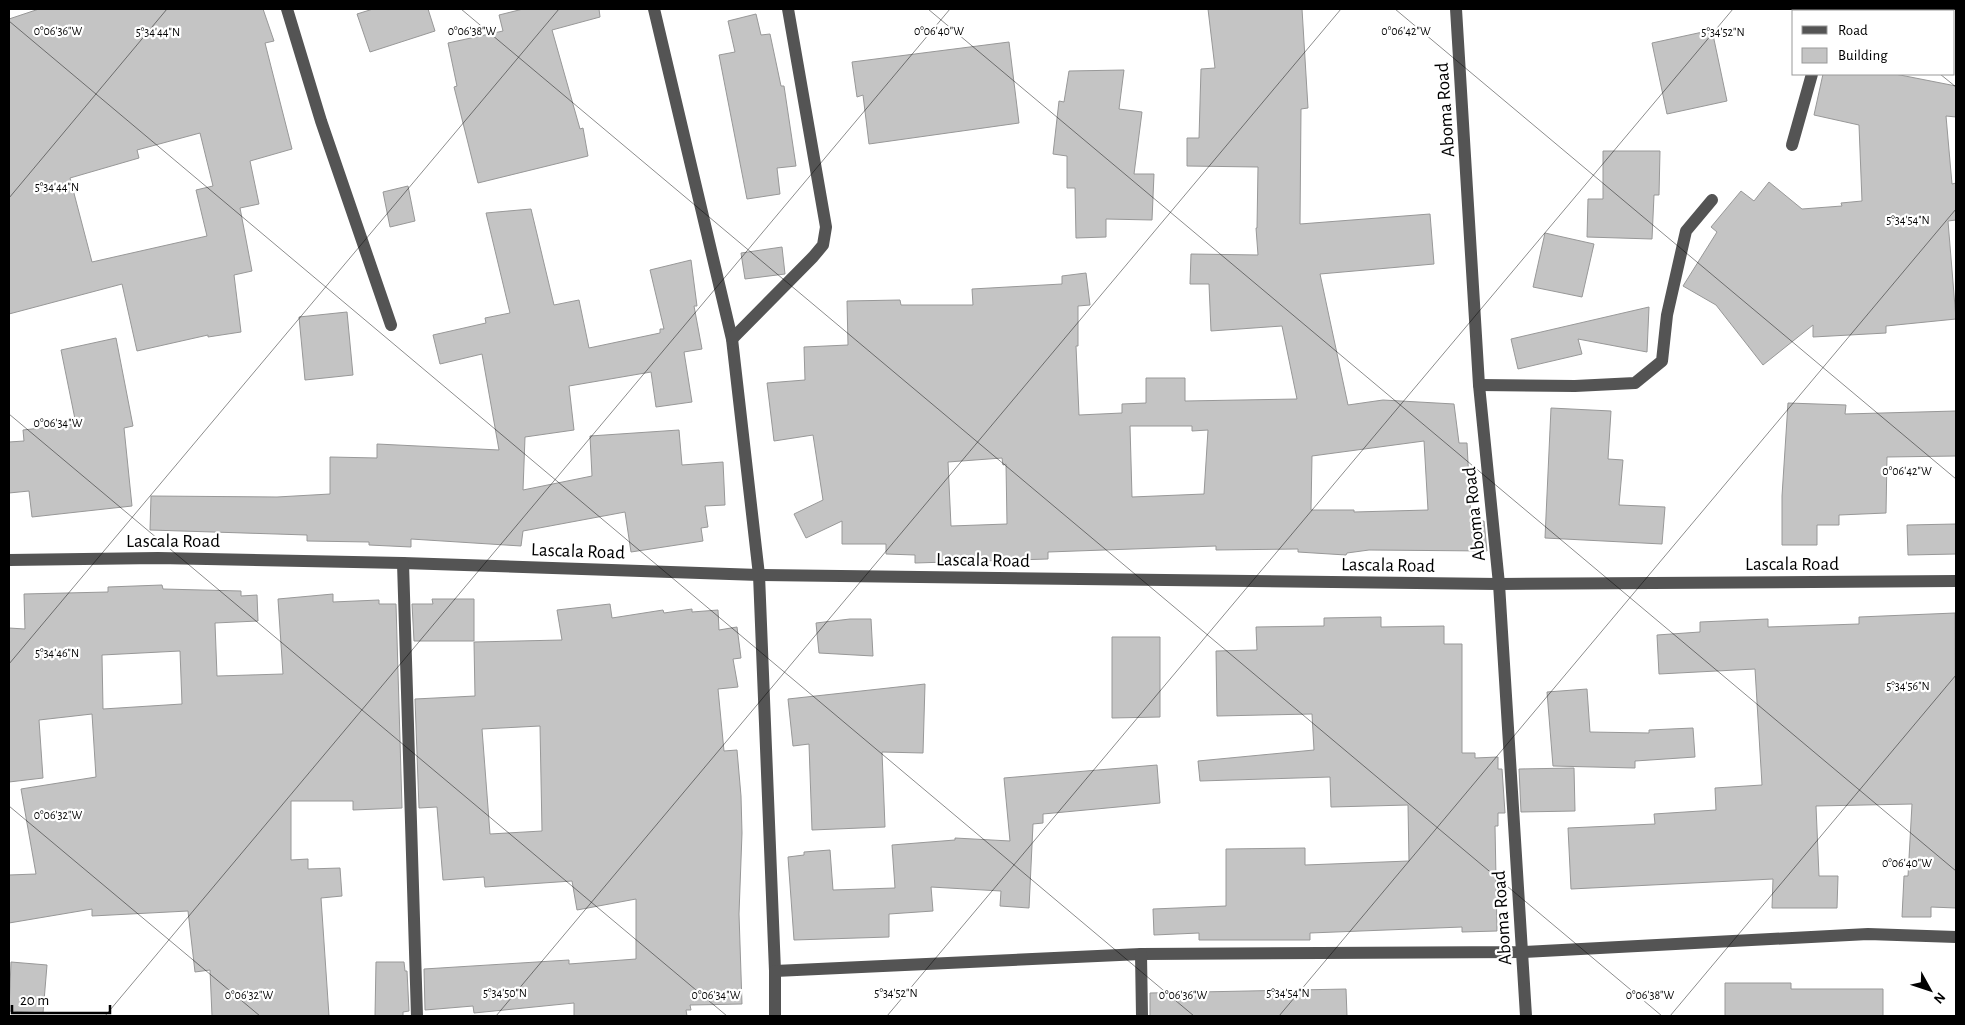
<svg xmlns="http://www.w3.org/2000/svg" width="1965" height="1025" viewBox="0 0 1965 1025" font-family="'Alegreya Sans',sans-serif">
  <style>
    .building { fill: #c4c4c4; stroke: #989898; fill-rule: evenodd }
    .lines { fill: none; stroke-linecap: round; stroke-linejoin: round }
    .minor { stroke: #545454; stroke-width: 12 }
    .ticks { fill: none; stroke: #000; stroke-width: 1; stroke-opacity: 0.45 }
    .labels { text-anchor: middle; stroke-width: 4.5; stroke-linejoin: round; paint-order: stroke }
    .street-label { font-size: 19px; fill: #000; stroke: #fff }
    .ticks-label { font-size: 12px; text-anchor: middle; fill: #000; stroke: #fff; stroke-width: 4.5; stroke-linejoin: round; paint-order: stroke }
  </style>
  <rect width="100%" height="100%" fill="#fff"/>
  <g class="building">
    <path d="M39 9H263L274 41 265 43 292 149 250 161 259 204 240 208 252 271 234 275 241 332 208 337V335L137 351 122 284 9 314V19ZM200 133 213 186 196 190 207 236 92 262 70 178 139 158 137 150Z"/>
    <polygon points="373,9 428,9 435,31 370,52 357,14"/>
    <polygon points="523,9 599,9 600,17 552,30 580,129 583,128 588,156 478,183 454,87 457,86 448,43 503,31 499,15"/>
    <path d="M1208 9H1302L1308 108 1301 109 1300 224 1430 214 1434 264 1320 274 1348 405 1383 400 1454 404 1459 443H1467L1471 521H1484L1487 551 1369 550 1347 553 1346 555 1298 552V549L1216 550V546L1048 552V559L915 563V555L886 554V544H842V521L806 538 794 514 823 500 813 435 774 441 767 383 805 380 804 347 848 345 847 301 900 300 901 305H973L972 289 1062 284V276L1086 273 1090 305 1078 306V346H1076L1079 415 1122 413V404L1146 403V378H1185V401L1297 399 1282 326 1211 331 1209 284H1190L1191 254 1258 255 1256 228H1257L1258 167 1187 166V138H1199L1201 69 1215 68ZM1130 426H1192V431L1208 430 1204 494 1132 497ZM1424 441 1428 510 1354 512V510H1311L1312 456ZM1002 458 1003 465 1006 464 1007 524 951 526 948 462Z"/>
    <polygon points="756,14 761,35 770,34 781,86 784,86 796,166 777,168 780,194 747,199 719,55 735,52 728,21"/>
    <polygon points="1712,30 1727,101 1667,114 1652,43"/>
    <polygon points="1009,42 1019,123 869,144 863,95 857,97 852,62"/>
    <polygon points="1124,70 1119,109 1142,112 1134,174 1154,174 1152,220 1106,219 1106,237 1076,238 1075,188 1067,188 1067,156 1053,154 1059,101 1064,102 1069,71"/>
    <polygon points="1823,74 1895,74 1956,86 1956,117 1946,116 1952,184 1956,183 1956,220 1948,221 1956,319 1886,326 1886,333 1813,337 1813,325 1763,365 1716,305 1683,286 1717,232 1711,227 1741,191 1754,201 1769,182 1802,209 1842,206 1841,203 1862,201 1859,125 1814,115"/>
    <polygon points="1603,151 1660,151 1659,195 1654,195 1652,239 1587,237 1588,199 1603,199"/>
    <polygon points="408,186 415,221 390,227 383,192"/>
    <polygon points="531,209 554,305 579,300 589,348 660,333 660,329 664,329 650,270 691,260 697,306 694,306 702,349 684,352 692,402 656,407 651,372 569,386 574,430 525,437 523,490 592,476 590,436 679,430 682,465 723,462 725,505 705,506 708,527 701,528 703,541 631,552 625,512 523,531 521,546 411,539 411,547 369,545 369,542 307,541 307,535 150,530 151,496 277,497 330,494 330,457 377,458 377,444 499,450 482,354 440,364 433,335 486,323 485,318 510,313 486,213"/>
    <polygon points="1545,233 1594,244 1582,297 1533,287"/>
    <polygon points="782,247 785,274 745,279 741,253"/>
    <polygon points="1649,307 1647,352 1578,339 1582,354 1518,369 1511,339"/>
    <polygon points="347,312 353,375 305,380 299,317"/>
    <polygon points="116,338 133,426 124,428 132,506 32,517 29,491 9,493 9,442 24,441 23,430 76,424 61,350"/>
    <polygon points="1788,403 1846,405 1845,414 1956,411 1956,456 1887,457 1886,513 1839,515 1839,525 1817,525 1817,545 1782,545 1782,496"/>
    <polygon points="1551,408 1611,411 1608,459 1623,460 1619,505 1665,507 1662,544 1545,538"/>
    <polygon points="1956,524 1956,554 1908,555 1907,525"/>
    <path d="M162 585 163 589 241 591V596L257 595 258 621 215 623 217 676 283 674 278 599 333 594V602L379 600V604H396L402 808 353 810V801H291V860L308 859V869L340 868 342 896 321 898 329 1016H212L210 970 195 972 188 911 92 916V909L9 923V875L36 874 21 789 96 777 92 714 39 720 43 778 9 782V628L25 629 24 594 108 592V587ZM180 651 182 704 103 709 102 655Z"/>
    <polygon points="432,599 474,599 474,641 414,641 412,604 433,604"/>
    <path d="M610 604 612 618 663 610 664 613 692 609V612L718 610 719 630 737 627 741 658 733 659 738 687 718 689 724 751 737 750 741 796 742 833 739 914 742 1004 690 1005 691 1010H686L687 1016H574V1003L474 1013 473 1006 425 1010 424 969 569 960V964L636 959V899L577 910 572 881 485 887 484 877 443 880 437 807 419 808 415 699 475 696 474 642 562 640 557 610ZM540 726 542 831 490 834 482 729Z"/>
    <polygon points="1955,613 1956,908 1931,907 1931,917 1902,917 1904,876 1908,876 1912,804 1816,806 1819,876 1838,876 1837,908 1772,908 1773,879 1571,889 1568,828 1655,824 1654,814 1716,810 1715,788 1762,785 1755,669 1659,674 1657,635 1700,632 1700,622 1768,619 1768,627 1859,624 1859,617"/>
    <polygon points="1381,617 1381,627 1444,626 1444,644 1462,644 1462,753 1475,753 1475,758 1498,757 1498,769 1502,769 1505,813 1498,813 1498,826 1495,826 1497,931 1462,932 1462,927 1310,933 1310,940 1199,940 1199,933 1154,935 1153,909 1226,906 1226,849 1305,848 1305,865 1409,861 1408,805 1331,807 1330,777 1200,781 1198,761 1314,750 1312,714 1217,716 1216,651 1257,650 1256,627 1324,626 1324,618"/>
    <polygon points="850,619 871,619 873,656 819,653 816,623"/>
    <polygon points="1112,637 1160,637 1160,717 1112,718"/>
    <polygon points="925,684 923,753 882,752 885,827 812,830 809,744 793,746 788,699"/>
    <polygon points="1587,689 1590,732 1649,733 1649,730 1693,728 1695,757 1635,761 1635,768 1553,766 1547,692"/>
    <polygon points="1157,765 1160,803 1043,814 1043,823 1033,824 1029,908 1000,906 1001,891 931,887 933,911 889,914 889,937 794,940 788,857 804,855 804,852 830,850 833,890 895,888 892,845 955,840 955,838 1010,841 1004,778"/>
    <polygon points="1574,768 1575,811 1521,812 1519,769"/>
    <polygon points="11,962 47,965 43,1013 9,1011"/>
    <polygon points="376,962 404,962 405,971 407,971 409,1011 403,1012 403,1016 375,1016"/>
    <polygon points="1725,983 1791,983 1791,989 1883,989 1883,1016 1725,1016"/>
    <polygon points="1346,989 1347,1016 1150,1016 1150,993"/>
  </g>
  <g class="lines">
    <g class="minor">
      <polyline points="287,9 321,121 391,325"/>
      <polyline points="654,9 732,339 759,575 775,971 1141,954 1522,952 1868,934 1956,937"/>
      <polyline points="1456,9 1479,385 1499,584 1526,1016"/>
      <polyline points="1849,11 1850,9"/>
      <polyline points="1792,145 1812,74"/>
      <polyline points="732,339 813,257 823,245 826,227 788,9"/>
      <polyline points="1479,385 1575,386 1635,383 1662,361 1667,315 1686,231 1712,200"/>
      <polyline points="9,560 158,558 403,563 759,575 1499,584 1956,581"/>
      <polyline points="403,563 417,1016"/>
      <polyline points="1141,954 1142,1016"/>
      <polyline points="775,971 775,1016"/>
    </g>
  </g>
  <path class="ticks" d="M461 9 1662 1016M928 9 1956 871M1395 9 1956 479M1863 9 1866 11M9 21 1194 1016M1940 74 1956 87M9 198 167 9M9 414 727 1016M9 664 559 9M9 806 260 1016M105 1016 950 9M496 1016 1341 9M887 1016 1733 9M1279 1016 1956 209M1670 1016 1956 675"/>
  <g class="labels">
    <g class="street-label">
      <text transform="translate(1444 110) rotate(-94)" y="7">Aboma Road</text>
      <text transform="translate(1473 514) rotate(-96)" y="7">Aboma Road</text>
      <text x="173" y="547">Lascala Road</text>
      <text transform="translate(578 550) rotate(2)" y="7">Lascala Road</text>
      <text transform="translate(983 559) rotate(1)" y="7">Lascala Road</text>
      <text x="1792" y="570">Lascala Road</text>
      <text transform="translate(1388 564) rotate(1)" y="7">Lascala Road</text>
      <text transform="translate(1501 918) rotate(-94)" y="7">Aboma Road</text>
    </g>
  </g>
  <g class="ticks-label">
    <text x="472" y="35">0°06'38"W</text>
    <text x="939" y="35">0°06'40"W</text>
    <text x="1406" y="35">0°06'42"W</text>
    <text x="58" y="35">0°06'36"W</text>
    <text x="158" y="36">5°34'44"N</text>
    <text x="1723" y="36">5°34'52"N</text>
    <text x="57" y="191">5°34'44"N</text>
    <text x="1908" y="224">5°34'54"N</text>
    <text x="58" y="427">0°06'34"W</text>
    <text x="1907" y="475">0°06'42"W</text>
    <text x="57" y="657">5°34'46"N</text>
    <text x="1908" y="690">5°34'56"N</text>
    <text x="58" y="819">0°06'32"W</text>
    <text x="1907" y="867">0°06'40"W</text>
    <text x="505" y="997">5°34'50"N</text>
    <text x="896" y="997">5°34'52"N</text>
    <text x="1288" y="997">5°34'54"N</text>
    <text x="249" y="999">0°06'32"W</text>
    <text x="716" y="999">0°06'34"W</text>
    <text x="1183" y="999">0°06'36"W</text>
    <text x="1650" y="999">0°06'38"W</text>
  </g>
  <rect width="1965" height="1025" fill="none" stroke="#000000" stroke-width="20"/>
  <rect x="1792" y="10" width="162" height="65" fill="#ffffff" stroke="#999999"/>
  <rect x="1802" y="26" width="25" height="8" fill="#545454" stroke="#999999"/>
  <text x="1838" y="35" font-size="15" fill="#000000">Road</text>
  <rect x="1802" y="48" width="25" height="15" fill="#c4c4c4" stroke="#999999"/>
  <text x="1838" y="60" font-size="15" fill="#000000">Building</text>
  <g transform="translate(1930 990) rotate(130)" stroke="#ffffff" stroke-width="4" paint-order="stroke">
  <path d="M0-4L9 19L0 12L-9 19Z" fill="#000000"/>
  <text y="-8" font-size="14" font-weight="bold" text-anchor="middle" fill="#000000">N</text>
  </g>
  <path d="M12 1005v8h98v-8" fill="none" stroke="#000000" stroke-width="2.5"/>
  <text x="20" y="1005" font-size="15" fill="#000000" stroke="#ffffff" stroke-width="4" paint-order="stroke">20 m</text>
</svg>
